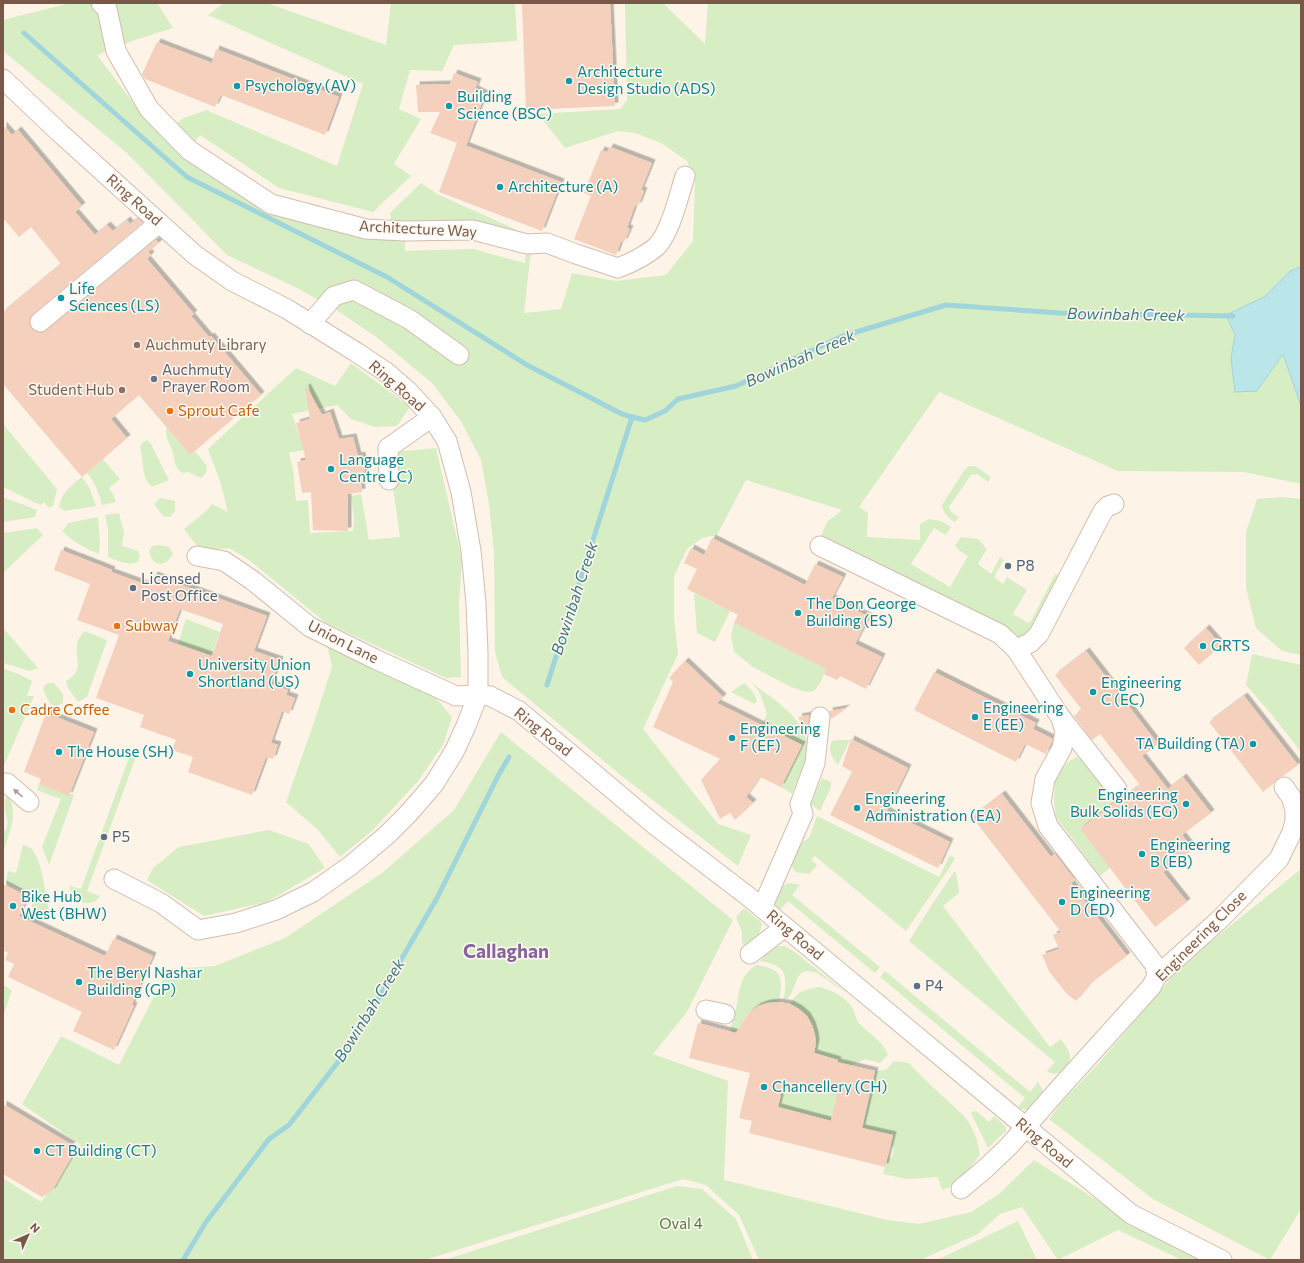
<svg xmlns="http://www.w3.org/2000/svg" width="1304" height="1263" viewBox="0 0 1304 1263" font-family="Commissioner,sans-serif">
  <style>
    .green { fill: #d7edc4; fill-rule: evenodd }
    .water { fill: #bae5e9; stroke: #a0d5db }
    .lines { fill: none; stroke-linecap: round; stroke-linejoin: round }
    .stream { stroke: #a0d5db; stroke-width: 5 }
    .building { fill: #f5d0bd; fill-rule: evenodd; filter: url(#shadow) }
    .minor-casing { stroke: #d3bdaf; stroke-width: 21 }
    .minor { stroke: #fff; stroke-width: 19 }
    .oneway { fill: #af9b92 }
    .culture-dot { fill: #0f9aa8; stroke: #fff8ef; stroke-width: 1.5 }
    .education-dot { fill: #8d6e63; stroke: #fff8ef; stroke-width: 1.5 }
    .worship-dot { fill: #6b7280; stroke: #fff8ef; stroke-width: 1.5 }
    .food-dot { fill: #e8710a; stroke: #fff8ef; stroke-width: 1.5 }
    .service-dot { fill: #5c6f8a; stroke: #fff8ef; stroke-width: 1.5 }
    .labels { text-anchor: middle; stroke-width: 3; stroke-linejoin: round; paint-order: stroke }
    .culture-label { font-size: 15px; fill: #0d838f; stroke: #fff8ef; text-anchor: start }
    .street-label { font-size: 15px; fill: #795849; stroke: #fff8ef }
    .education-label { font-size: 15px; fill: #785e54; stroke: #fff8ef; text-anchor: start }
    .worship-label { font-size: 15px; fill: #5b616d; stroke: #fff8ef; text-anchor: start }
    .food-label { font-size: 15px; fill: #c56008; stroke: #fff8ef; text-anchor: start }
    .service-label { font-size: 15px; fill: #4e5e75; stroke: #fff8ef; text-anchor: start }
    .park-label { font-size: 15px; fill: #527a3e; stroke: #fff8ef }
    .water-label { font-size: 16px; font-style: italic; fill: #3c787f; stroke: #fff8ef }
    .district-label { font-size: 19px; font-weight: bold; fill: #87659d; stroke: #fff8ef }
  </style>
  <defs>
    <filter id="shadow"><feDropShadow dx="3.5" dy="-3.5" stdDeviation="0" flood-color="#0004"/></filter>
  </defs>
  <rect width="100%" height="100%" fill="#fdf4e7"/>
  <g class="green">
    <path d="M70 3H157L173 28 138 39 97 55 138 109H149L175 124 184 118 206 110 337 166 363 84 208 15 224 3H267L386 45 391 3H515L517 41 454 45 442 71 410 70 399 109 421 119 394 164 411 176 373 212 279 188 200 135 189 150 271 204 392 230 390 213 421 183 437 194 537 239 530 259 524 313 561 309 572 273 615 281 666 275 693 241 695 180 687 161 661 143 635 133 618 131 565 148 538 114 620 109 627 100 625 3H663L705 44 708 3H1301V267L1290 271 1264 297 1226 316 1235 335 1231 358 1257 391 1283 353 1301 406V484L1244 472 1118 471 939 392 859 507 868 513 867 537 920 540V524L929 519 941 521 951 527 946 535 934 528 911 564 950 587 968 556 959 550 955 546 961 537 978 539 987 549 978 564 991 574 1000 557 1004 560 994 577 1003 584 1007 577 1027 590 1013 614 1028 623 1031 621 1055 574 1062 578 1033 632 1019 638 1012 633 820 538 827 522 842 510 746 480 717 535 702 538 687 549 674 576V618L678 654 643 729 718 824 751 835 738 866 623 777 502 677 495 652 494 553 489 504 481 460 462 423 433 384 379 339 338 311 297 288 227 255 127 153 3 51V20ZM405 231 527 244 525 263 473 249 405 251Z"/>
    <polygon points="351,363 410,407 397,426 375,427 351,419 337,405 292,414 304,450 289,453 293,469 296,501 308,500 310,533 353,531 354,519 351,496 361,494 369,540 400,537 392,481 395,452 436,448 462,560 459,603 461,677 446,678 326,623 249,560 229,548 202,552 184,529 206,511 212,504 228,512 220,481 208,449 296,368 335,386"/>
    <polygon points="3,424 57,489 53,506 49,508 44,502 40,505 3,487"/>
    <path d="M166 427 190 455 195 451 207 466 206 473 201 478 188 472 183 473C180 471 178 470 176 466 174 462 174 457 173 453 170 444 165 438 166 427Z"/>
    <path d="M147 440 151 444 169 480 152 487C150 484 147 482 146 479 142 470 143 457 140 447L142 443Z"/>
    <path d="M103 459 120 479 109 488 113 494 116 502 102 505C99 492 95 483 87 473Z"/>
    <path d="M970 466H975L991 477 988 482 977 474 971 475 949 507 951 512 959 517 955 522C948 517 943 514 942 505L965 469Z"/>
    <path d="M82 477 89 487 96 506 65 511 59 507C61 493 72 485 82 477Z"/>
    <polygon points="3,497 37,510 35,517 3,522"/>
    <polygon points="1282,497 1301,499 1301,655 1282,651 1256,628 1246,588 1246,532 1257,499"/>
    <polygon points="160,498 175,501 175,511 170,517 163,516 154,504"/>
    <path d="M119 513 124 532 122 546 138 551 140 555 138 562C128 566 118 561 108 557V529L105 515Z"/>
    <path d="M98 517 100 543 99 554C84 548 74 542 62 531L65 528 68 523Z"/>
    <polygon points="37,528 43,535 3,573 3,533"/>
    <path d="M159 545 169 547 173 554C165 568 152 567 149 551L152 546Z"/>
    <polygon points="694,593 730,611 715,642 697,633"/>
    <polygon points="186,619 220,632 211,656 178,644"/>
    <polygon points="734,623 826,669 820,683 814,691 805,692 789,686 753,667 734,652 731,636"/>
    <polygon points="3,628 38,668 30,671 3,663"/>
    <path d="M85 631 107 640 87 697 78 702 68 688 66 681C85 670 75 661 77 644 78 639 82 634 85 631Z"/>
    <polygon points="327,645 435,697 452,717 443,745 418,781 372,831 340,857 318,830 286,802 313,725 332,667"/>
    <polygon points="1252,654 1301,665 1301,752 1272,715 1246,685"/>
    <polygon points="3,668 18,674 32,681 27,696 34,696 3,768"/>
    <polygon points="49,683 54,683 63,694 63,703 57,706 50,704 43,690 44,686"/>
    <path d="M744 683C750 688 754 693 757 701L755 704 731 692Z"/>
    <polygon points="752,683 779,703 792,715 800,725 806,738 809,751 792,794 781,787 802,745 762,725 767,714 760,693"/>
    <polygon points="501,732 733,920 687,1012 653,1054 728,1081 724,1180 887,1220 919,1224 971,1212 999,1194 1034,1160 1122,1216 1201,1260 1182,1260 1118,1230 1058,1260 1022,1207 1000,1214 978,1234 920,1260 759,1260 739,1215 706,1185 683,1179 425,1260 3,1260 3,1178 41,1202 81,1145 22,1104 61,1036 119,1065 168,969 215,966 285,938 382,873 454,810"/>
    <path d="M838 740H850L838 765C832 758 827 750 832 741Z"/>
    <path d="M131 752 137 754 87 891 100 896C92 910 69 902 70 886L81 889Z"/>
    <polygon points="1077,757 1086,762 1116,801 1080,829 1110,868 1100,876 1056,817 1054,801 1055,781 1061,770 1069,761"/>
    <polygon points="822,778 831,782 831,787 820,811 810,804"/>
    <polygon points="39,784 69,795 70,794 74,795 49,865 42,847 61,799 37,790"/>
    <path d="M7 794C20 813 9 833 3 853V833C12 824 5 818 5 808 4 803 6 798 7 794Z"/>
    <path d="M817 816 939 877 950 855 955 858 950 867 906 931 815 856 811 859 817 865 809 874C799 873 794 874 791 863L802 842 809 838Z"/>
    <polygon points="269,830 309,844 325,868 267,902 204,916 147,880 153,868 179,847"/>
    <path d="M23 845C28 845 33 849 35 854 43 867 46 899 50 915L48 919C36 921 29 906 32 895L6 883 8 871 16 873Z"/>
    <polygon points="1301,869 1301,1209 1270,1260 1153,1199 1049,1119 1062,1102 1098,1064 1172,977 1209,943"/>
    <path d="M954 872H956L959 893 943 906 1050 1047 1061 1039C1064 1044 1070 1050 1070 1057 1070 1068 1058 1079 1047 1071L1055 1062 909 941 933 903Z"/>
    <path d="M791 883 800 885 792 895 880 967 875 973 788 901 779 911C770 900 778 885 791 883Z"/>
    <path d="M744 908 762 923C761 934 755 940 747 948L742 943V932L736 917Z"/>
    <path d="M777 946H785L796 953 849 995 817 973C792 964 798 992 786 1000L784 997C788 974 785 965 760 961L770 950Z"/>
    <path d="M756 965C783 969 783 977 779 1002 757 1004 744 1011 738 1033L730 1032C732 1022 735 1013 737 1004 740 987 740 976 756 965Z"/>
    <polygon points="885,971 1030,1092 1038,1082 1043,1090 1043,1096 1032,1109 1027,1110 1017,1108 1025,1098 880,977"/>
    <polygon points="3,985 12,990 3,1017"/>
    <path d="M820 987C831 990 844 996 851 1006 855 1011 855 1018 859 1023 869 1034 883 1041 888 1055L880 1063 865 1059 846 1068 837 1065 838 1060 814 1053C818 1030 811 1015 790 1004 796 992 806 988 820 987Z"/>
    <path d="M894 1061 909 1063 922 1077 963 1115 970 1124 977 1140 980 1155C968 1170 961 1184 942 1190L938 1177 907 1179 883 1174 888 1157 892 1158 894 1147 891 1146 893 1136 862 1128 875 1071 886 1070Z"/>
    <polygon points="784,1081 837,1094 831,1121 778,1107"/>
    <polygon points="976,1111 989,1122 994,1116 1006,1127 1006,1131 988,1148 971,1113 972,1112"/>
    <polygon points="677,1186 702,1189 736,1219 753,1260 444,1260"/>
    <polygon points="1018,1221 1037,1260 937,1260"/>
  </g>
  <polygon class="water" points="1301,267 1301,406 1283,354 1257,391 1235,392 1231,358 1235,335 1226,315 1264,297 1290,271"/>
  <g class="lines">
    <g class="stream">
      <polyline points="24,33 187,177 387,277 527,365 622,414 632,417"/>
      <polyline points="547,685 632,417 645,420 665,411 678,399 736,386 843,336 946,305 1060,313 1233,316"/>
      <polyline points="183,1260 206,1222 269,1139 289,1125 352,1044 437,898 498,776 509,757"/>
    </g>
  </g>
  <g class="building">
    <polygon points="522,3 610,3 615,106 526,110"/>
    <polygon points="157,42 212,63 216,49 339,97 325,135 221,95 215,107 145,79 142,74"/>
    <polygon points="454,73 478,82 475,89 485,94 466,146 459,143 561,182 542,231 439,192 457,143 430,133 440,112 418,112 416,85 450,84"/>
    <polygon points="3,125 12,135 18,130 82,206 75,212 95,235 107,225 113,231 127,220 130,224 138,218 142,223 33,314 30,318 29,323 32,329 37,332 41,333 47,330 156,240 159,243 148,252 151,255 147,259 194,314 191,316 209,337 211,336 261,395 190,455 139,395 111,419 127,438 82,477 3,384 3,312 61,264 31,227 19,237 3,218"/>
    <polygon points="610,147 652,163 641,190 644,191 638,206 635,205 627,228 630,229 624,242 621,241 616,255 574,239 591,196 584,193 601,150 607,152"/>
    <polygon points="307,387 322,415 330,412 339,439 353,437 358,456 362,455 366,481 361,481 362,492 348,494 348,531 313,530 311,492 302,493 297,462 306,460 296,423 310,419 305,388"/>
    <polygon points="712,538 805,585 815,564 843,577 832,598 869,617 855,644 882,657 866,689 840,676 837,680 824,674 826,669 734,623 738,615 687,589 697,569 684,563 691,548 704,555"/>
    <path d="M61 550 112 570 111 572 150 586 154 575 267 616 254 651 280 660 271 684 288 690 286 695 295 698 289 714 282 711 271 743 278 745 273 759 266 757 252 795 188 772 193 757 172 750 176 740 140 727 144 715 96 698 119 635 77 620 90 584 54 570ZM180 609 223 624 212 656 168 641Z"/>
    <polygon points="1206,628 1221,645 1199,665 1184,648"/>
    <polygon points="1086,651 1158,744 1142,756 1168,789 1183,777 1211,813 1182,835 1193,849 1163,872 1187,902 1155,927 1080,829 1116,801 1117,802 1140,785 1100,734 1092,740 1074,716 1082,710 1055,675"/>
    <polygon points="685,661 723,697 717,703 802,745 781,787 760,777 746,797 753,803 735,820 730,813 720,819 701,780 720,759 653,727 673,682 669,678"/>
    <polygon points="934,672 1036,723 1033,729 1053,739 1046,754 1025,744 1016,762 914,710"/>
    <polygon points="1244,696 1298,765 1283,776 1277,778 1274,783 1263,792 1209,722"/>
    <polygon points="847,708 831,719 829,711"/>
    <polygon points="46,713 94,732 69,796 39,784 41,779 24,772"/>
    <polygon points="809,715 809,716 807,734 798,717"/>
    <polygon points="851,739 908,768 887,811 950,842 938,868 830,815 852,772 842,766"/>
    <polygon points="1002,794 1051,857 1055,854 1075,880 1071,883 1127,956 1091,983 1076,1001 1067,994 1055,979 1049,971 1042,955 1059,949 1053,935 1061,932 972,817"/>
    <polygon points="3,884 28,897 19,916 105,956 114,938 153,956 136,994 132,1005 134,1006 114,1050 73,1031 82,1012 8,977 14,964 5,960 8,953 3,950"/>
    <path d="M779 1002 790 1004 799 1009 807 1016 812 1025 815 1035 816 1043 814 1053 838 1060 837 1062 875 1071 862 1128 893 1135 885 1167 749 1133 752 1121 739 1118 750 1073 689 1058 698 1023 736 1033 745 1018 751 1011 758 1006 767 1003ZM784 1081 837 1094 831 1121 778 1107Z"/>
    <polygon points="3,1104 72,1145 69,1149 74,1153 52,1191 42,1197 3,1174"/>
  </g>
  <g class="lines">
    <g class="minor-casing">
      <g id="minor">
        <path d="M101 3 107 9 116 51 149 109 189 150 271 204 366 229 405 231 473 230 527 244 547 243 576 254 618 268C631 263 645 256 656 247 670 234 679 195 685 176"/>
        <polyline points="3,79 60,133 195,255 232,281 287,309 356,352 386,372 409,392 432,417 447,441 461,492 471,551 476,603 478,652 478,695 466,726 454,752 434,784 408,814 387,835 350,866 313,892 276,910 236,923 198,930 161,903 114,879"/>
        <polyline points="40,322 159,223"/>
        <polyline points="310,324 334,296 354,290 409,319 459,355"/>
        <polyline points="389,480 388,448 432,417"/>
        <polyline points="820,546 1000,634 1016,649 1061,718 1065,732 1062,748 1045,779 1041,803 1048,826 1155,965 1157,976"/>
        <polyline points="197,556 224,561 252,580 310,627 375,659 456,696 478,695 490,696 519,711 567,751 656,826 749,897 1086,1177 1131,1214 1222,1260"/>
        <polyline points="1016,649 1030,643 1039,634 1103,511 1108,506 1114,504"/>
        <polyline points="1062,719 1117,789"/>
        <polyline points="7,783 29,802"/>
        <polyline points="762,908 803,814 800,804 815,763 820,717"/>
        <polyline points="750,954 785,927"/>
        <polyline points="706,1010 725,1014"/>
        <polyline points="961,1189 986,1168 1009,1146 1058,1090 1151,987 1157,976 1218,921 1279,859 1292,832 1295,821 1295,809 1291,797 1284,787"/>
      </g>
    </g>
    <use href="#minor" class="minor"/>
  </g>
  <defs><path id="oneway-solid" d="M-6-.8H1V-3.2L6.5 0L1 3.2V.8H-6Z"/></defs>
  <use class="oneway" href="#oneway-solid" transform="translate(18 793) rotate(-140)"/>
  <g class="culture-dot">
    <circle cx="569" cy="81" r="4"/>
    <circle cx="237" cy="86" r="4"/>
    <circle cx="449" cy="106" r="4"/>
    <circle cx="500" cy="187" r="4"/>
    <circle cx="61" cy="298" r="4"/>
    <circle cx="331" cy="469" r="4"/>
    <circle cx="798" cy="613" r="4"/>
    <circle cx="1203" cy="646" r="4"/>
    <circle cx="190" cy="674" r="4"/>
    <circle cx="1093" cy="692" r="4"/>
    <circle cx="975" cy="717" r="4"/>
    <circle cx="732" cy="738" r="4"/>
    <circle cx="1253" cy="744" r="4"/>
    <circle cx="59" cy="752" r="4"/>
    <circle cx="1186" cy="804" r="4"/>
    <circle cx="857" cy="808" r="4"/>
    <circle cx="1142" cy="854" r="4"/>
    <circle cx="1062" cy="902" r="4"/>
    <circle cx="13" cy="906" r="4"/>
    <circle cx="79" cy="982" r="4"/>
    <circle cx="764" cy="1087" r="4"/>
    <circle cx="37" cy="1151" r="4"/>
  </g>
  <g class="education-dot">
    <circle cx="137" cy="345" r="4"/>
    <circle cx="122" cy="390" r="4"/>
  </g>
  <circle class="worship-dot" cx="154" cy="379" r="4"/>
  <g class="food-dot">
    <circle cx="170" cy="411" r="4"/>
    <circle cx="117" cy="626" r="4"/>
    <circle cx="12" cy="710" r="4"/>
  </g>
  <g class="service-dot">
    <circle cx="1008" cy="566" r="4"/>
    <circle cx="133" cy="588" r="4"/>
    <circle cx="104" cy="837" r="4"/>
    <circle cx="917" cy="986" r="4"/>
  </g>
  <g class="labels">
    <g class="culture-label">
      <text x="577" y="77">Architecture<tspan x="577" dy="17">Design Studio (ADS)</tspan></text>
      <text x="245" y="91">Psychology (AV)</text>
      <text x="457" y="102">Building<tspan x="457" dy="17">Science (BSC)</tspan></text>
      <text x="508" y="192">Architecture (A)</text>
      <text x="69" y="294">Life<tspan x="69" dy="17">Sciences (LS)</tspan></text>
      <text x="339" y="465">Language<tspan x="339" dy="17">Centre LC)</tspan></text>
      <text x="806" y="609">The Don George<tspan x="806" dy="17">Building (ES)</tspan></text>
      <text x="1211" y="651">GRTS</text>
      <text x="198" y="670">University Union<tspan x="198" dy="17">Shortland (US)</tspan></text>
      <text x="1101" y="688">Engineering<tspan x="1101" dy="17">C (EC)</tspan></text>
      <text x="983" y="713">Engineering<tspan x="983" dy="17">E (EE)</tspan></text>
      <text x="740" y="734">Engineering<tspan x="740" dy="17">F (EF)</tspan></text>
      <text x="1245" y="749" text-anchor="end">TA Building (TA)</text>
      <text x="67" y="757">The House (SH)</text>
      <text x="1178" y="800" text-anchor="end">Engineering<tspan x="1178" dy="17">Bulk Solids (EG)</tspan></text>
      <text x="865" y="804">Engineering<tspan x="865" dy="17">Administration (EA)</tspan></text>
      <text x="1150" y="850">Engineering<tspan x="1150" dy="17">B (EB)</tspan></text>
      <text x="1070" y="898">Engineering<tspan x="1070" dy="17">D (ED)</tspan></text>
      <text x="21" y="902">Bike Hub<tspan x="21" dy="17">West (BHW)</tspan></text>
      <text x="87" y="978">The Beryl Nashar<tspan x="87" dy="17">Building (GP)</tspan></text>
      <text x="772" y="1092">Chancellery (CH)</text>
      <text x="45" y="1156">CT Building (CT)</text>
    </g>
    <g class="street-label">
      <text transform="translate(134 200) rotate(42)" y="5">Ring Road</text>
      <text transform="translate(418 229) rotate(3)" y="5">Architecture Way</text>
      <text transform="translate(397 386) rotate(41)" y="5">Ring Road</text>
      <text transform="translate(343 642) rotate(27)" y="5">Union Lane</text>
      <text transform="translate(543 732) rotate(38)" y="5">Ring Road</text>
      <text transform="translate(795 935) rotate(40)" y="5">Ring Road</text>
      <text transform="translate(1201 936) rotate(-45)" y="5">Engineering Close</text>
      <text transform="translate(1044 1143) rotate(40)" y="5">Ring Road</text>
    </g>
    <g class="education-label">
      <text x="145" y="350">Auchmuty Library</text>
      <text x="114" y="395" text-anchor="end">Student Hub</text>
    </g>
    <g class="worship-label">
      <text x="162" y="375">Auchmuty<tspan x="162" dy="17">Prayer Room</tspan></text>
    </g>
    <g class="food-label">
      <text x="178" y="416">Sprout Cafe</text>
      <text x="125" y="631">Subway</text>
      <text x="20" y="715">Cadre Coffee</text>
    </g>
    <g class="service-label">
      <text x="1016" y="571">P8</text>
      <text x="141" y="584">Licensed<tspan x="141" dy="17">Post Office</tspan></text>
      <text x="112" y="842">P5</text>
      <text x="925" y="991">P4</text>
    </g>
    <g class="park-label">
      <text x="681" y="1229">Oval 4</text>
    </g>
    <g class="water-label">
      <text transform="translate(1126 314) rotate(1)" y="6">Bowinbah Creek</text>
      <text transform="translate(800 358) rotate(-24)" y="6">Bowinbah Creek</text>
      <text transform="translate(574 598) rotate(-72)" y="6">Bowinbah Creek</text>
      <text transform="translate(369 1010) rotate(-58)" y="6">Bowinbah Creek</text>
    </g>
    <g class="district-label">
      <text x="506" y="958">Callaghan</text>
    </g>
  </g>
  <rect width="1304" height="1263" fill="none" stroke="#795849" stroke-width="8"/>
  <g transform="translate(28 1235) rotate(45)" stroke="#fff8ef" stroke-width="3" paint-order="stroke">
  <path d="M0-3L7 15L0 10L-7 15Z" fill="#795849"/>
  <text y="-6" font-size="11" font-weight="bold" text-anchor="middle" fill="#795849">N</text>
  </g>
</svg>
